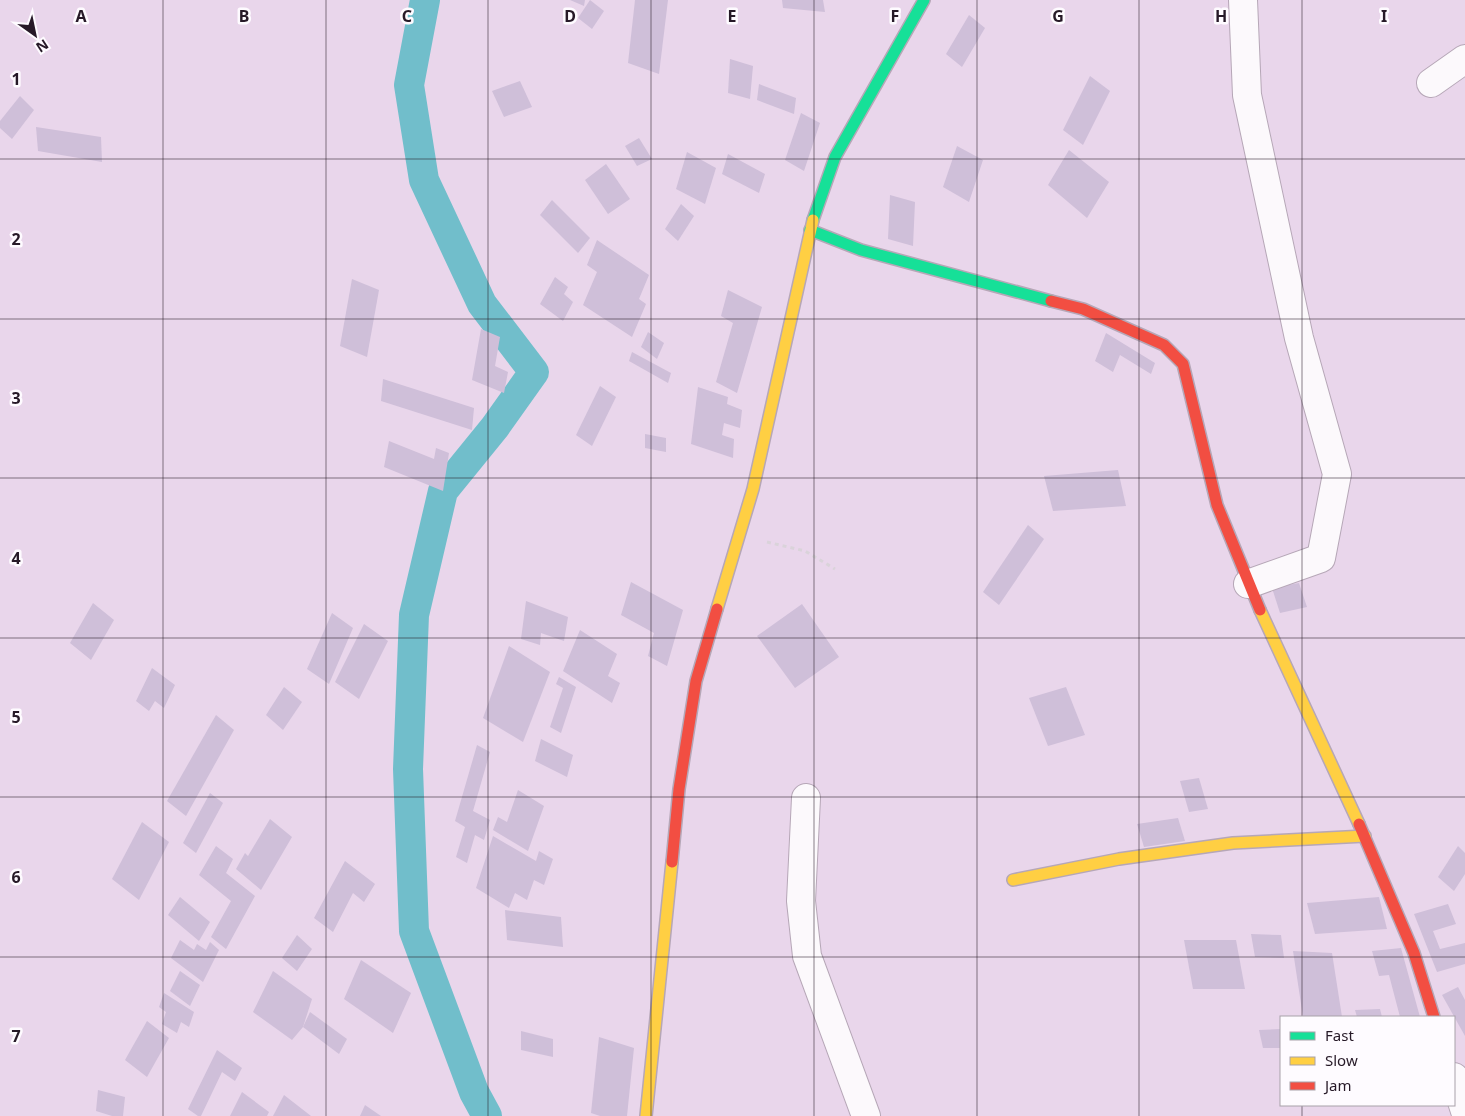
<svg xmlns="http://www.w3.org/2000/svg" width="1465" height="1116" viewBox="0 0 1465 1116" font-family="'Noto Sans',sans-serif">
  <style>
    .lines { fill: none; stroke-linecap: round; stroke-linejoin: round }
    .canal { stroke: #71becb; stroke-width: 30 }
    .building { fill: #cfbfd9 }
    .street-casing { stroke: #b6a7b7; stroke-width: 30 }
    .fast-casing { stroke: #b6a7b7; stroke-width: 14 }
    .slow-casing { stroke: #b6a7b7; stroke-width: 14 }
    .jam-casing { stroke: #b6a7b7; stroke-width: 14 }
    .path { stroke: #dad3da; stroke-width: 3; stroke-dasharray: 4 4; stroke-linecap: butt }
    .street { stroke: #fcf9fc; stroke-width: 28 }
    .fast { stroke: #16e098; stroke-width: 11 }
    .slow { stroke: #ffcf43; stroke-width: 11 }
    .jam { stroke: #f24e42; stroke-width: 11 }
    .grid { fill: none; stroke: #261927; stroke-width: 1; stroke-opacity: 0.55 }
    .grid-label { font-size: 16px; text-anchor: middle; font-weight: bold; fill: #261927; stroke: #fefbff; stroke-width: 5; stroke-linejoin: round; paint-order: stroke }
  </style>
  <rect width="100%" height="100%" fill="#e9d6eb"/>
  <g class="lines">
    <polyline class="canal" points="425,0 409,85 424,180 482,304 534,372 495,427 443,491 414,615 408,769 414,931 474,1092 487,1116"/>
  </g>
  <g class="building">
    <polygon points="570,0 585,0 584,6"/>
    <polygon points="590,0 604,11 592,29 578,18"/>
    <polygon points="635,0 668,0 659,74 628,63"/>
    <polygon points="782,0 823,0 825,12 783,8"/>
    <polygon points="969,15 985,28 962,67 946,54"/>
    <polygon points="730,59 753,66 750,99 728,93"/>
    <polygon points="1090,76 1110,91 1083,145 1063,130"/>
    <polygon points="520,81 532,107 504,117 492,91"/>
    <polygon points="759,84 796,98 794,114 757,100"/>
    <polygon points="20,96 34,110 12,139 0,128 0,121"/>
    <polygon points="801,113 820,123 804,171 785,160"/>
    <polygon points="36,127 101,137 102,162 38,151"/>
    <polygon points="639,138 652,159 637,166 625,146"/>
    <polygon points="957,146 983,160 969,202 943,187"/>
    <polygon points="1069,150 1109,182 1087,218 1048,185"/>
    <polygon points="687,152 716,168 705,204 676,189"/>
    <polygon points="728,154 765,174 759,193 722,174"/>
    <polygon points="606,164 630,199 608,214 585,180"/>
    <polygon points="890,195 915,202 913,246 888,239"/>
    <polygon points="552,200 590,238 578,253 540,215"/>
    <polygon points="681,204 694,216 678,241 665,229"/>
    <polygon points="597,240 649,275 639,299 646,304 632,337 583,305 597,272 587,265"/>
    <polygon points="555,277 568,287 564,294 573,302 563,321 540,304"/>
    <polygon points="352,279 379,290 367,357 340,346"/>
    <polygon points="728,290 762,307 737,393 716,382 733,323 721,316"/>
    <polygon points="481,329 500,337 495,366 508,372 504,393 472,380"/>
    <polygon points="648,332 664,343 657,359 641,347"/>
    <polygon points="1106,333 1155,363 1151,374 1120,355 1113,372 1095,361"/>
    <polygon points="632,352 671,373 668,383 629,361"/>
    <polygon points="383,379 474,408 472,430 381,401"/>
    <polygon points="600,386 616,397 592,446 576,435"/>
    <polygon points="698,387 728,397 727,404 742,410 740,428 724,423 722,435 734,439 733,458 691,444"/>
    <polygon points="645,434 666,438 666,452 645,448"/>
    <polygon points="389,441 434,459 436,448 449,453 443,491 384,467"/>
    <polygon points="1118,470 1126,506 1053,511 1044,476"/>
    <polygon points="1028,525 1044,539 999,605 983,592"/>
    <polygon points="631,582 683,610 667,666 648,656 654,633 621,615"/>
    <polygon points="1299,583 1307,607 1280,613 1272,588"/>
    <polygon points="526,601 568,617 564,641 541,633 540,645 521,639"/>
    <polygon points="93,603 114,620 91,660 70,643"/>
    <polygon points="802,604 839,657 795,688 757,636"/>
    <polygon points="332,613 353,628 329,684 307,669"/>
    <polygon points="364,624 388,641 359,699 335,682"/>
    <polygon points="580,630 617,654 608,676 620,683 612,703 563,671"/>
    <polygon points="509,646 550,672 523,742 483,718"/>
    <polygon points="152,668 175,685 164,708 155,701 149,711 136,701"/>
    <polygon points="559,677 576,687 561,733 550,727 563,688 556,684"/>
    <polygon points="284,687 302,702 283,730 266,715"/>
    <polygon points="1066,687 1085,735 1048,746 1029,698"/>
    <polygon points="216,715 234,730 186,816 167,801"/>
    <polygon points="541,739 573,755 567,777 535,761"/>
    <polygon points="477,745 490,752 473,811 490,820 484,840 475,835 467,863 456,857 465,827 455,821"/>
    <polygon points="1199,778 1208,809 1189,812 1180,781"/>
    <polygon points="518,790 544,806 528,851 493,830 498,817 507,822"/>
    <polygon points="210,793 223,803 196,853 183,843"/>
    <polygon points="1178,818 1185,841 1144,847 1137,824"/>
    <polygon points="270,819 292,837 261,890 236,869 245,853 248,856"/>
    <polygon points="142,822 169,842 139,900 112,879"/>
    <polygon points="493,836 536,861 539,851 553,859 544,885 534,880 527,900 515,893 509,908 476,888"/>
    <polygon points="216,846 233,859 226,873 255,896 226,949 211,937 231,901 199,875"/>
    <polygon points="1458,846 1465,853 1465,874 1454,891 1438,877"/>
    <polygon points="345,861 375,884 364,902 353,893 333,932 314,918"/>
    <polygon points="180,897 210,922 199,941 168,915"/>
    <polygon points="1379,897 1387,929 1315,934 1307,903"/>
    <polygon points="1448,904 1456,924 1433,931 1440,949 1465,943 1465,964 1437,972 1414,914"/>
    <polygon points="505,910 561,917 563,947 507,940"/>
    <polygon points="1251,934 1281,935 1284,958 1255,957"/>
    <polygon points="297,935 312,949 297,971 282,958"/>
    <polygon points="180,940 194,950 197,944 206,950 210,942 219,950 203,982 171,958"/>
    <polygon points="1184,940 1236,940 1245,989 1193,989"/>
    <polygon points="1401,948 1420,1017 1400,1017 1389,975 1379,976 1372,951"/>
    <polygon points="1293,951 1332,953 1342,1017 1303,1017"/>
    <polygon points="361,960 411,993 393,1033 344,999"/>
    <polygon points="180,971 200,985 190,1006 170,991"/>
    <polygon points="273,971 312,999 303,1027 292,1040 253,1012"/>
    <polygon points="1458,987 1465,1000 1465,1036 1442,995"/>
    <polygon points="164,993 194,1012 189,1027 181,1022 177,1033 162,1024 166,1012 159,1007"/>
    <polygon points="1380,1009 1382,1017 1357,1017 1355,1010"/>
    <polygon points="310,1012 347,1039 339,1054 303,1027"/>
    <polygon points="147,1021 169,1038 147,1077 125,1060"/>
    <polygon points="1281,1029 1281,1048 1263,1048 1259,1030"/>
    <polygon points="521,1031 553,1039 553,1057 521,1050"/>
    <polygon points="599,1037 634,1048 627,1116 600,1116 591,1113"/>
    <polygon points="217,1050 242,1068 235,1081 222,1072 201,1116 198,1116 188,1109"/>
    <polygon points="98,1090 125,1097 123,1116 112,1116 96,1111"/>
    <polygon points="242,1092 269,1112 267,1116 230,1116"/>
    <polygon points="284,1095 311,1116 273,1116"/>
    <polygon points="365,1105 381,1116 360,1116"/>
  </g>
  <g class="lines">
    <g class="street-casing">
      <g id="street">
        <polyline points="1243,0 1247,95 1299,338 1337,474 1321,558 1248,584"/>
        <polyline points="1431,83 1465,59"/>
        <polyline points="806,798 801,901 807,956 866,1116"/>
        <polyline points="1454,1077 1465,1111"/>
      </g>
    </g>
    <g class="fast-casing">
      <g id="fast">
        <polyline points="813,220 835,157 924,0"/>
        <polyline points="810,230 861,250 1051,301"/>
      </g>
    </g>
    <g class="slow-casing">
      <g id="slow">
        <polyline points="717,609 753,489 813,220"/>
        <polyline points="1260,610 1359,824"/>
        <polyline points="1013,880 1119,859 1233,843 1365,836"/>
        <polyline points="646,1116 672,862"/>
      </g>
    </g>
    <g class="jam-casing">
      <g id="jam">
        <polyline points="1051,301 1083,309 1164,345 1183,364 1217,505 1260,610"/>
        <polyline points="1359,824 1414,953 1434,1017"/>
        <polyline points="672,862 679,789 696,681 717,609"/>
      </g>
    </g>
    <polyline class="path" points="767,542 805,551 835,569"/>
    <use href="#street" class="street"/>
    <use href="#fast" class="fast"/>
    <use href="#slow" class="slow"/>
    <use href="#jam" class="jam"/>
  </g>
  <path class="grid" d="M163 0V1116M326 0V1116M488 0V1116M651 0V1116M814 0V1116M977 0V1116M1139 0V1116M1302 0V1017M0 159H1465M0 319H1465M0 478H1465M0 638H1465M0 797H1465M0 957H1465M1302 1105V1116"/>
  <g class="grid-label">
    <text x="81" y="22">A</text>
    <text x="244" y="22">B</text>
    <text x="407" y="22">C</text>
    <text x="570" y="22">D</text>
    <text x="732" y="22">E</text>
    <text x="895" y="22">F</text>
    <text x="1058" y="22">G</text>
    <text x="1221" y="22">H</text>
    <text x="1384" y="22">I</text>
    <text x="16" y="85">1</text>
    <text x="16" y="245">2</text>
    <text x="16" y="404">3</text>
    <text x="16" y="564">4</text>
    <text x="16" y="723">5</text>
    <text x="16" y="883">6</text>
    <text x="16" y="1042">7</text>
  </g>
  <rect x="1280" y="1016" width="175" height="90" fill="#fefbff" stroke="#a8a1a9"/>
  <rect x="1290" y="1032" width="25" height="8" fill="#16e098" stroke="#a8a1a9"/>
  <text x="1325" y="1041" font-size="15" fill="#261927">Fast</text>
  <rect x="1290" y="1057" width="25" height="8" fill="#ffcf43" stroke="#a8a1a9"/>
  <text x="1325" y="1066" font-size="15" fill="#261927">Slow</text>
  <rect x="1290" y="1082" width="25" height="8" fill="#f24e42" stroke="#a8a1a9"/>
  <text x="1325" y="1091" font-size="15" fill="#261927">Jam</text>
  <g transform="translate(35 35) rotate(147)" stroke="#fefbff" stroke-width="4" paint-order="stroke">
  <path d="M0-4L9 19L0 12L-9 19Z" fill="#261927"/>
  <text y="-8" font-size="14" font-weight="bold" text-anchor="middle" fill="#261927">N</text>
  </g>
</svg>
